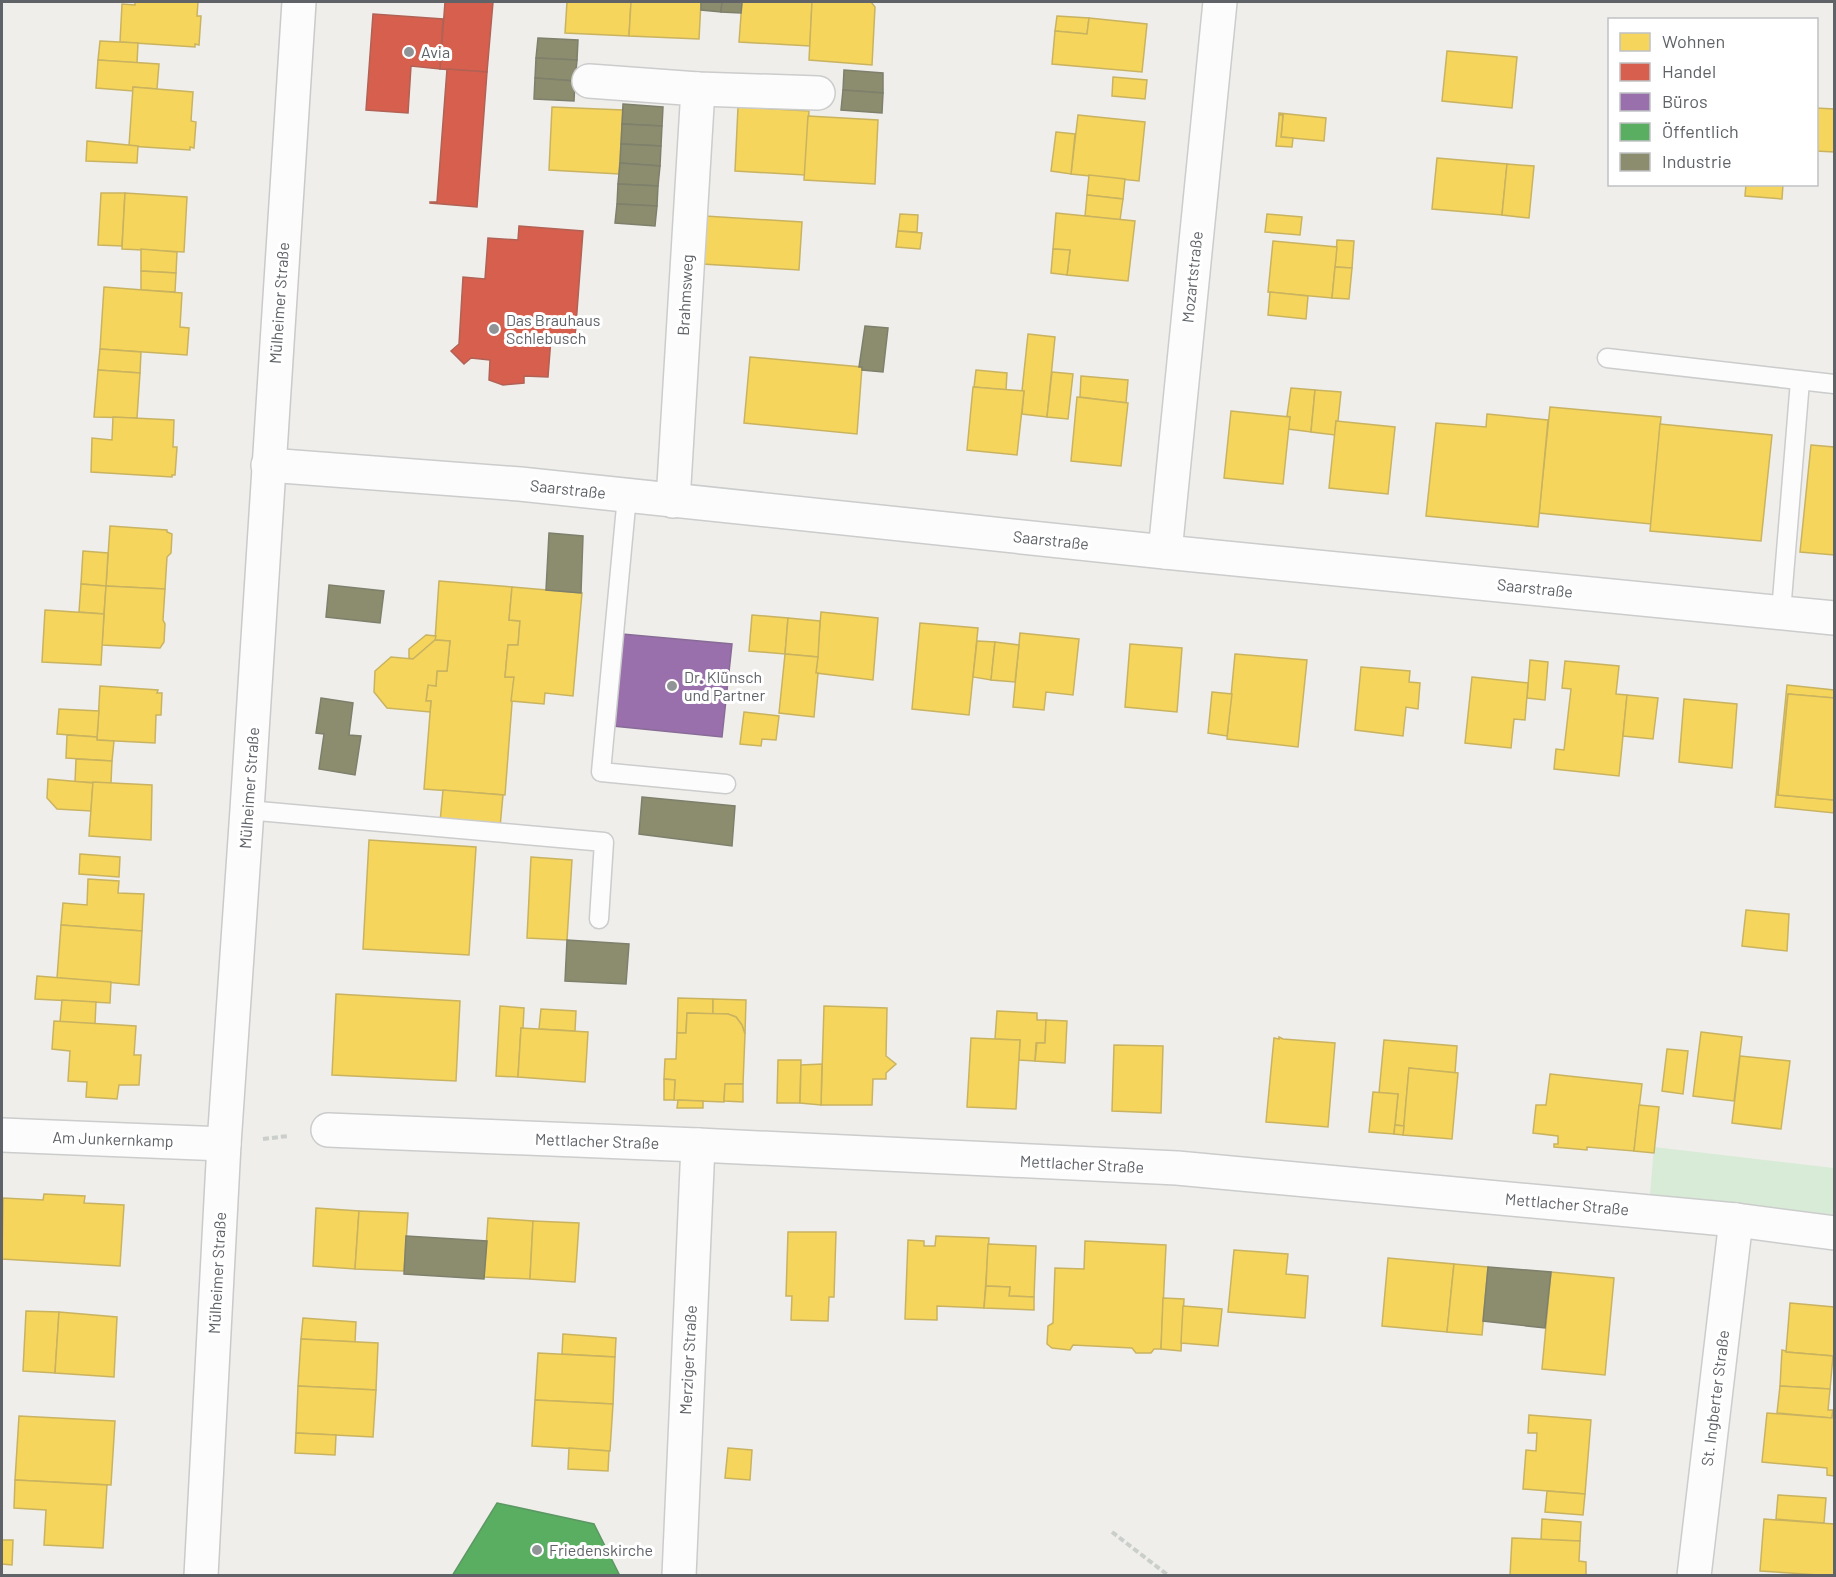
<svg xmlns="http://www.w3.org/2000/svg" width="1836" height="1577" viewBox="0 0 1836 1577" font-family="Barlow,sans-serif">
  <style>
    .green { fill: #d8ebd6 }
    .homes { fill: #f6d55c; stroke: #c9b360; stroke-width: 1.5 }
    .shops { fill: #d6604d; stroke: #b26155; stroke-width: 1.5 }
    .offices { fill: #9970ab; stroke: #886c97; stroke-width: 1.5 }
    .public { fill: #5aae61; stroke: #5c9863; stroke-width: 1.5 }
    .industry { fill: #8c8c6e; stroke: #7e806c; stroke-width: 1.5 }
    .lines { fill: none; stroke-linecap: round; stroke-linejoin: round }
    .lane-casing { stroke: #cbcccc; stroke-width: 21 }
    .street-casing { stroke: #cbcccc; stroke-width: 36 }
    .secondary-casing { stroke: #cacacb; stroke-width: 36 }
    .path { stroke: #cacfcc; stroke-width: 4; stroke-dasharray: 6 3; stroke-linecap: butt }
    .lane { stroke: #fdfcfc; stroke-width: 18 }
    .street { stroke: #fdfcfc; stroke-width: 33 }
    .secondary { stroke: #fdfcfc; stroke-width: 33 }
    .poi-dot { fill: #919496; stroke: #fff; stroke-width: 2 }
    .labels { text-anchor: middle; stroke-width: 6; stroke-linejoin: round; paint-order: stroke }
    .poi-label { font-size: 16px; fill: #5f6368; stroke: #fff; text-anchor: start }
    .street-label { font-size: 16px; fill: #5f6368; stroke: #fff }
  </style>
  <rect width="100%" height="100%" fill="#efeeea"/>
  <polygon class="green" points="1654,1147 1834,1168 1834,1215 1650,1194"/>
  <g class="homes">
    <polygon points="135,2 198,2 197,16 201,16 199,45 195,44 195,47 120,42 122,4 135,5"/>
    <polygon points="567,2 631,2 629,36 565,33"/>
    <polygon points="631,2 701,2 699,39 629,36"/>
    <polygon points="742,2 812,2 810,46 739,42"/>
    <polygon points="812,2 871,2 875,7 872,65 809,60"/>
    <polygon points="1057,16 1089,18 1087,34 1055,31"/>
    <polygon points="1089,18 1147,24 1142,72 1052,64 1055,31 1087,34"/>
    <polygon points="100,41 138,43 137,63 98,60"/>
    <polygon points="1447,51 1517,57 1512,108 1442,101"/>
    <polygon points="98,60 159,64 157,89 133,87 133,91 96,88"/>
    <polygon points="1113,77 1147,80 1145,99 1112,96"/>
    <polygon points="133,87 193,92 191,121 196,122 194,148 190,147 190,150 129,146"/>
    <polygon points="552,107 623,110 619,174 549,170"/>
    <polygon points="738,107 809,111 805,175 735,171"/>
    <polygon points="1816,108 1834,109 1834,152 1816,151"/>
    <polygon points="1279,113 1326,118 1324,141 1281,137 1283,115 1279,115"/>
    <polygon points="1078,115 1145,122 1139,181 1071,174"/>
    <polygon points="1279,115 1283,115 1281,137 1293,138 1292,147 1276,146"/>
    <polygon points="808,116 878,120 875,184 804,180"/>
    <polygon points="1056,132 1075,134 1071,174 1051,171"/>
    <polygon points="87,141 138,146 137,163 86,161"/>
    <polygon points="1437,158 1507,164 1502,215 1432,209"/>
    <polygon points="1507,164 1534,166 1529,218 1502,215"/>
    <polygon points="1089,175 1125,179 1123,199 1087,195"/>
    <polygon points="1746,184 1783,184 1782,199 1745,196"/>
    <polygon points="101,193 125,193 122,246 98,245"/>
    <polygon points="125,193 187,197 184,252 122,249"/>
    <polygon points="1087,195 1123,199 1120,220 1085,216"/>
    <polygon points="1056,213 1135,221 1128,281 1067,275 1070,250 1053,249"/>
    <polygon points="900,214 918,215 917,232 898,231"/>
    <polygon points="1267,214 1302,217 1300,235 1265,232"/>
    <polygon points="705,216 802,222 799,270 702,264"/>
    <polygon points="898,231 922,233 920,249 896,247"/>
    <polygon points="1337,240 1354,241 1352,268 1335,267"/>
    <polygon points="1273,241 1337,247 1332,298 1268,292"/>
    <polygon points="141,249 177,252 176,273 141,271"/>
    <polygon points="1053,249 1070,250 1067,275 1051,273"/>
    <polygon points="1335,267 1352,268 1349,299 1332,298"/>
    <polygon points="141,271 176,273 175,292 141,290"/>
    <polygon points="104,287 182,293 180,327 189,328 187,355 100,349"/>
    <polygon points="1270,292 1308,296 1306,319 1268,315"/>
    <polygon points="1028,334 1055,337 1047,417 1022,414 1024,391 1022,391"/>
    <polygon points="100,349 141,352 140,373 98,370"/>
    <polygon points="750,357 862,367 857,434 744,423"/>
    <polygon points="98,370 140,373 137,418 94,417"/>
    <polygon points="976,370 1007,373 1006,390 974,387"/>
    <polygon points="1052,372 1073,374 1068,419 1047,417"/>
    <polygon points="1081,376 1128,380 1126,403 1080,397"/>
    <polygon points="973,387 1024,391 1017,455 967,450"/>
    <polygon points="1291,388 1315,390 1311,432 1288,429 1290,417 1287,416"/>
    <polygon points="1315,390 1341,392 1338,421 1336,421 1335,435 1311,432"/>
    <polygon points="1077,397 1128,403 1121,466 1071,461"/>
    <polygon points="1550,407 1661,417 1651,524 1539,513"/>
    <polygon points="1231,411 1290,417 1283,484 1224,478"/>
    <polygon points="1487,414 1548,420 1538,527 1426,516 1436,423 1486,427"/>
    <polygon points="113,417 174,420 173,447 177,447 175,475 172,475 172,477 91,472 92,438 112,440"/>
    <polygon points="1336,421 1395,427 1388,494 1329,488"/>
    <polygon points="1660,424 1772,435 1761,541 1650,531"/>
    <polygon points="1811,445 1834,447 1834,555 1800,552"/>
    <polygon points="110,526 167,530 167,532 172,534 171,553 167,557 165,589 106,586"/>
    <polygon points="83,551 108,553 106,586 81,584"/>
    <polygon points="439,581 512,587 509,620 520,621 518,645 508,645 505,677 514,677 505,795 424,789 431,701 426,701 428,685 436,686 437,671 447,671 450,641 435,640"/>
    <polygon points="81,584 106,586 104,614 79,612"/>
    <polygon points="106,586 165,589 163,620 165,624 164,642 160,648 102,645"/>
    <polygon points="512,587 582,593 573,696 545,693 544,704 511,701 514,677 505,677 508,645 518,645 520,621 509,620"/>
    <polygon points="45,610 104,614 101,665 42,662"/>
    <polygon points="821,612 878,618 873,680 816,673"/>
    <polygon points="752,615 788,618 785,654 749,651"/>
    <polygon points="788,618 820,621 818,657 785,654"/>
    <polygon points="920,623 978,628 969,715 912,709"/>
    <polygon points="1020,633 1079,639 1073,695 1046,692 1044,710 1013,707"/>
    <polygon points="426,635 436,636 435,640 413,659 409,658 409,649"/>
    <polygon points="435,640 450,641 447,671 437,671 436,686 428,685 426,701 431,701 430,712 387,708 374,692 375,671 391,657 413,659"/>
    <polygon points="977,641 995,642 991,680 973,677"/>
    <polygon points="995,642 1019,645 1015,682 991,680"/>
    <polygon points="1130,644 1182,648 1177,712 1125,707"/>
    <polygon points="785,654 818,657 816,673 818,673 814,717 779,713"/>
    <polygon points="1235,654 1307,660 1298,747 1227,739"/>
    <polygon points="1530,660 1548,662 1545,700 1527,698"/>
    <polygon points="1565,661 1619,666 1616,694 1627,695 1619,776 1554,769 1556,749 1564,750 1571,689 1562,688"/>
    <polygon points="1361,667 1410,671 1409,682 1420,683 1418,709 1406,707 1403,736 1355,730"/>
    <polygon points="1472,677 1528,683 1525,720 1514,719 1511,748 1465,743"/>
    <polygon points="1787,685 1834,690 1834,698 1788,694 1778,795 1834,800 1834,813 1775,807"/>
    <polygon points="100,686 158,690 157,693 162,693 161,715 156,715 155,743 97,740"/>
    <polygon points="1212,692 1232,694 1227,736 1208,733"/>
    <polygon points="1788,694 1834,698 1834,696 1834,800 1778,795"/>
    <polygon points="1627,695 1658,698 1653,739 1623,736"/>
    <polygon points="1684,699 1737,704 1732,768 1679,762"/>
    <polygon points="59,709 99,711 97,737 57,734"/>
    <polygon points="744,712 779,716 776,740 762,739 761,746 740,744"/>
    <polygon points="67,735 97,737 97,740 114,741 112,761 66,758"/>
    <polygon points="76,759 112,761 111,783 75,782"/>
    <polygon points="48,779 93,783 91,811 57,809 47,798"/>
    <polygon points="93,782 152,785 151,840 89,836"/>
    <polygon points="443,790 503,795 500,827 440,822"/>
    <polygon points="369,840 476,847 469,955 363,949"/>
    <polygon points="80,854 120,857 119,877 79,874"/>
    <polygon points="531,857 572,860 567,940 527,938"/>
    <polygon points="88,879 119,881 118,893 144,894 142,931 61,925 63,903 87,905"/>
    <polygon points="1746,910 1789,914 1787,951 1742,946"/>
    <polygon points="61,925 142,931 139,985 57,978"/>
    <polygon points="37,976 111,982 110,1003 35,999"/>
    <polygon points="336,994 460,1001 456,1081 332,1075"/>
    <polygon points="678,998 713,999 713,1014 687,1013 686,1033 677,1033"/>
    <polygon points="713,999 746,1000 745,1034 742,1025 736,1017 728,1014 713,1014"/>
    <polygon points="62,1000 96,1002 95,1024 60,1022"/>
    <polygon points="500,1006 524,1008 523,1028 521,1028 518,1077 496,1076"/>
    <polygon points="824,1006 887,1008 886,1056 896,1064 886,1073 886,1079 873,1079 872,1105 821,1105"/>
    <polygon points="541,1009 576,1011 575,1031 539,1029"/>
    <polygon points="997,1011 1037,1013 1037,1020 1046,1020 1045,1043 1036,1043 1035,1061 1019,1060 1020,1040 995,1039"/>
    <polygon points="687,1013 728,1014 736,1017 742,1025 745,1034 743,1084 725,1084 724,1102 674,1100 675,1080 664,1079 665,1059 676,1059 677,1033 686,1033"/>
    <polygon points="1046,1020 1067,1021 1065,1063 1035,1061 1037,1043 1045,1043"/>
    <polygon points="54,1021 136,1026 134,1055 141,1055 139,1085 119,1085 117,1099 86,1097 87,1082 68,1081 70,1051 52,1049"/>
    <polygon points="521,1028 588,1032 585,1082 518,1077"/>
    <polygon points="1701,1032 1742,1037 1734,1101 1693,1096"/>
    <polygon points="1279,1037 1283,1039 1335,1043 1328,1127 1266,1122 1274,1038 1279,1039"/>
    <polygon points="971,1038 1020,1040 1016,1109 967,1107"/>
    <polygon points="1384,1040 1457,1046 1455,1073 1409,1068 1404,1126 1395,1125 1398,1094 1379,1093"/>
    <polygon points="1114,1045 1163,1046 1161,1113 1112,1111"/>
    <polygon points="1667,1049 1688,1051 1683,1094 1662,1091"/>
    <polygon points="1740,1056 1790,1061 1781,1129 1732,1123"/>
    <polygon points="778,1060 801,1060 800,1103 777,1103"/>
    <polygon points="822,1064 821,1105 800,1103 801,1065"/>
    <polygon points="1409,1068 1458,1073 1452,1139 1403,1135"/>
    <polygon points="1550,1074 1642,1084 1634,1151 1587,1147 1587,1150 1554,1147 1554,1144 1558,1144 1558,1136 1533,1133 1536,1105 1546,1105"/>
    <polygon points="664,1079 675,1080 674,1100 664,1100"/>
    <polygon points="725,1084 743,1084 743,1102 724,1101"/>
    <polygon points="1373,1092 1398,1094 1394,1134 1369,1132"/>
    <polygon points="678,1100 703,1101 703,1108 677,1108"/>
    <polygon points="1639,1105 1659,1107 1654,1153 1634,1151"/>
    <polygon points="1395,1125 1404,1126 1403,1135 1394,1134"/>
    <polygon points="44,1194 85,1196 84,1203 124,1205 120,1266 2,1259 3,1198 43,1200"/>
    <polygon points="316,1208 359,1211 355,1269 313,1266"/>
    <polygon points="359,1211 408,1213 404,1271 355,1269"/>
    <polygon points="488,1218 533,1221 530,1279 484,1277"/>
    <polygon points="533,1221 579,1223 575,1282 530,1279"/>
    <polygon points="788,1232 836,1232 834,1297 829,1297 828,1321 791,1320 792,1296 786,1296"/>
    <polygon points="936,1236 989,1238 984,1308 937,1306 937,1320 905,1319 908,1240 924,1241 924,1246 935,1246"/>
    <polygon points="1085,1241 1166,1245 1161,1349 1154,1349 1151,1353 1136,1353 1132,1348 1073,1345 1070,1350 1052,1348 1047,1344 1048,1326 1053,1323 1055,1268 1084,1269"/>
    <polygon points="988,1244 1036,1246 1034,1297 1009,1296 1010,1287 986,1286"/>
    <polygon points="1234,1250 1288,1254 1286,1274 1308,1276 1305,1318 1228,1312"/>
    <polygon points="1388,1258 1454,1264 1447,1332 1382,1326"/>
    <polygon points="1454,1264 1488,1267 1482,1335 1447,1332"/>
    <polygon points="1551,1272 1614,1278 1605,1375 1542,1369"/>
    <polygon points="986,1286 1010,1287 1009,1296 1034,1297 1034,1310 984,1308"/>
    <polygon points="1163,1298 1184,1299 1181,1351 1161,1349"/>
    <polygon points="1790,1303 1834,1307 1834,1356 1786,1352"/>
    <polygon points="1183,1306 1222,1309 1218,1346 1181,1343"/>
    <polygon points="26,1311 59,1312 55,1373 23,1371"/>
    <polygon points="59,1312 117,1317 114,1377 55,1373"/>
    <polygon points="303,1318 356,1322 355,1342 301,1339"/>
    <polygon points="563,1334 616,1338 615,1357 562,1354"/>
    <polygon points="301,1339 378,1343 376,1390 298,1386"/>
    <polygon points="1782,1350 1786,1351 1786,1352 1833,1356 1830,1389 1780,1386"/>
    <polygon points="538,1353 615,1357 613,1404 535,1400"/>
    <polygon points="298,1386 376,1390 373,1437 296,1433"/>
    <polygon points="1780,1386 1830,1389 1828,1410 1833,1410 1832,1418 1777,1413"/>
    <polygon points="535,1400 613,1404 610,1451 532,1446"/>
    <polygon points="1833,1410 1834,1410 1834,1476 1827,1475 1827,1468 1762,1462 1767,1413 1832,1418"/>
    <polygon points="1529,1415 1591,1420 1585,1494 1523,1489 1526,1450 1536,1451 1537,1433 1528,1433"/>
    <polygon points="19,1416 115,1421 111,1485 15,1480"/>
    <polygon points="296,1433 336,1435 335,1455 295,1453"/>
    <polygon points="569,1448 609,1451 608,1471 568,1469"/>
    <polygon points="728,1448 752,1450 750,1480 725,1478"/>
    <polygon points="15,1480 107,1485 103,1548 44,1545 46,1510 14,1508"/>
    <polygon points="1547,1491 1585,1494 1583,1515 1545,1512"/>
    <polygon points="1778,1495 1826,1498 1824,1523 1776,1519"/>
    <polygon points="1542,1519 1581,1522 1580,1541 1541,1540"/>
    <polygon points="1764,1519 1834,1524 1834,1576 1760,1571"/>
    <polygon points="1512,1538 1580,1541 1579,1561 1586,1562 1586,1576 1510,1576"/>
    <polygon points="2,1540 13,1540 12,1565 2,1564"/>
  </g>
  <g class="shops">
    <polygon points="445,2 493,2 487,72 440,69"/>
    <polygon points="373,14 443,19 440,69 411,66 408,113 366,110"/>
    <polygon points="447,69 487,72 477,207 430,203 430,202 437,202"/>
    <polygon points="519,226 583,231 575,338 551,338 548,377 524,376 524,383 503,385 489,380 490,360 471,358 464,364 451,351 459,344 463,277 485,279 488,238 518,240"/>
  </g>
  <polygon class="offices" points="622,634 732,644 722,737 613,726"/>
  <polygon class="public" points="497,1503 594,1524 620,1576 452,1576"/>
  <g class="industry">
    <polygon points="701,2 722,2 721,12 701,10"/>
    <polygon points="722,2 742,2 741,13 721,12"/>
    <polygon points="538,38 578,40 577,60 536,58"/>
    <polygon points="536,58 577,60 575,81 535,78"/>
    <polygon points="844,70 883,73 883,93 843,90"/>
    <polygon points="535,78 575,81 574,101 534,99"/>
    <polygon points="843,90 883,93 882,113 841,110"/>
    <polygon points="623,104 663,107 662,126 622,124"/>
    <polygon points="622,124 662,126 661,146 621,144"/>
    <polygon points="621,144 661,146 660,166 620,163"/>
    <polygon points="620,163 660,166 658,186 618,184"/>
    <polygon points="618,184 658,186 657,206 617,204"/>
    <polygon points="617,204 657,206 655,226 615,223"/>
    <polygon points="865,326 888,328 883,372 862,370 862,367 859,367"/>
    <polygon points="549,533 583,536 581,593 546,590"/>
    <polygon points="329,585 384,591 380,623 326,617"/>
    <polygon points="321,698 353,703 349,735 361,736 355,775 319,769 324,734 316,733"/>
    <polygon points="642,797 735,806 732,846 639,834"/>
    <polygon points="567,940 629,944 626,984 565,981"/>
    <polygon points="406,1236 487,1241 484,1279 404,1274"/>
    <polygon points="1488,1267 1551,1272 1545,1328 1483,1321"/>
  </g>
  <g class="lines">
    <g class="lane-casing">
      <g id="lane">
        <polyline points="1607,358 1834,384"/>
        <polyline points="627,496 601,772 726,784"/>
        <polyline points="1781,612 1800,381"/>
        <polyline points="247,810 604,842 599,919"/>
      </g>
    </g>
    <g class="street-casing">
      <g id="street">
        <polyline points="589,81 698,89 818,93"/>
        <polyline points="268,465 520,484 1165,552 1834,618"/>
        <polyline points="673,501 698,89"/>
        <polyline points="1165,552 1220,2"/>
        <polyline points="328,1130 698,1145 1177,1168 1736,1220 1834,1233"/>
        <polyline points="2,1135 224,1144"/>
        <polyline points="679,1576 698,1145"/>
        <polyline points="1694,1576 1736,1220"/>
      </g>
    </g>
    <g class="secondary-casing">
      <polyline id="secondary" points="201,1576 224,1144 247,810 299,2"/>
    </g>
    <g class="path">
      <polyline points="263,1139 288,1136"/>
      <polyline points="1112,1532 1169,1576"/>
    </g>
    <use href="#lane" class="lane"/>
    <use href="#street" class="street"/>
    <use href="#secondary" class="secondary"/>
  </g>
  <g class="poi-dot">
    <circle cx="409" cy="52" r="6"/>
    <circle cx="494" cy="329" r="6"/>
    <circle cx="672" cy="686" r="6"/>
    <circle cx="537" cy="1550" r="6"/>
  </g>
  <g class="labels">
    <g class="poi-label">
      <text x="421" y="58">Avia</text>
      <text x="506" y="326">Das Brauhaus<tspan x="506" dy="18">Schlebusch</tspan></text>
      <text x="684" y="683">Dr. Klünsch<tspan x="684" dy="18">und Partner</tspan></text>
      <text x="549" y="1556">Friedenskirche</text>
    </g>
    <g class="street-label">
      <text transform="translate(1192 277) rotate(-84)" y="6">Mozartstraße</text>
      <text transform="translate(685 295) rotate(-87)" y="6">Brahmsweg</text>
      <text transform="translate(279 303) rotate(-86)" y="6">Mülheimer Straße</text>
      <text transform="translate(568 489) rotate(6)" y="6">Saarstraße</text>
      <text transform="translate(1051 540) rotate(6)" y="6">Saarstraße</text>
      <text transform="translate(1535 588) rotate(6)" y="6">Saarstraße</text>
      <text transform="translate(249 788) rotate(-86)" y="6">Mülheimer Straße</text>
      <text transform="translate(113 1139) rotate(2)" y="6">Am Junkernkamp</text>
      <text transform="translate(597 1141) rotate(2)" y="6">Mettlacher Straße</text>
      <text transform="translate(1082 1164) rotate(3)" y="6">Mettlacher Straße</text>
      <text transform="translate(1567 1204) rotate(5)" y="6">Mettlacher Straße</text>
      <text transform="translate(217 1273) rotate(-87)" y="6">Mülheimer Straße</text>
      <text transform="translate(688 1360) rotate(-87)" y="6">Merziger Straße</text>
      <text transform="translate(1715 1398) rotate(-83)" y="6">St. Ingberter Straße</text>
    </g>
  </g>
  <rect width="1836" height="1577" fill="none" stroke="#5f6368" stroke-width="6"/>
  <rect x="1608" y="18" width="210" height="168" fill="#ffffff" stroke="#bfc1c3" stroke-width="1.5"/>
  <rect x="1620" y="33" width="30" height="18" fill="#f6d55c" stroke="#bfc1c3" stroke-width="1.5"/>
  <text x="1662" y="48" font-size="18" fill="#5f6368">Wohnen</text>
  <rect x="1620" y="63" width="30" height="18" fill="#d6604d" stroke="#bfc1c3" stroke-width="1.5"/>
  <text x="1662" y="78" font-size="18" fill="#5f6368">Handel</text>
  <rect x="1620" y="93" width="30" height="18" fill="#9970ab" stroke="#bfc1c3" stroke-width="1.5"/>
  <text x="1662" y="108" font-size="18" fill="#5f6368">Büros</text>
  <rect x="1620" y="123" width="30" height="18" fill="#5aae61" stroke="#bfc1c3" stroke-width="1.5"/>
  <text x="1662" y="138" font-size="18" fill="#5f6368">Öffentlich</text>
  <rect x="1620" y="153" width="30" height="18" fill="#8c8c6e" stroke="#bfc1c3" stroke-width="1.5"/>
  <text x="1662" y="168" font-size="18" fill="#5f6368">Industrie</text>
</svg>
